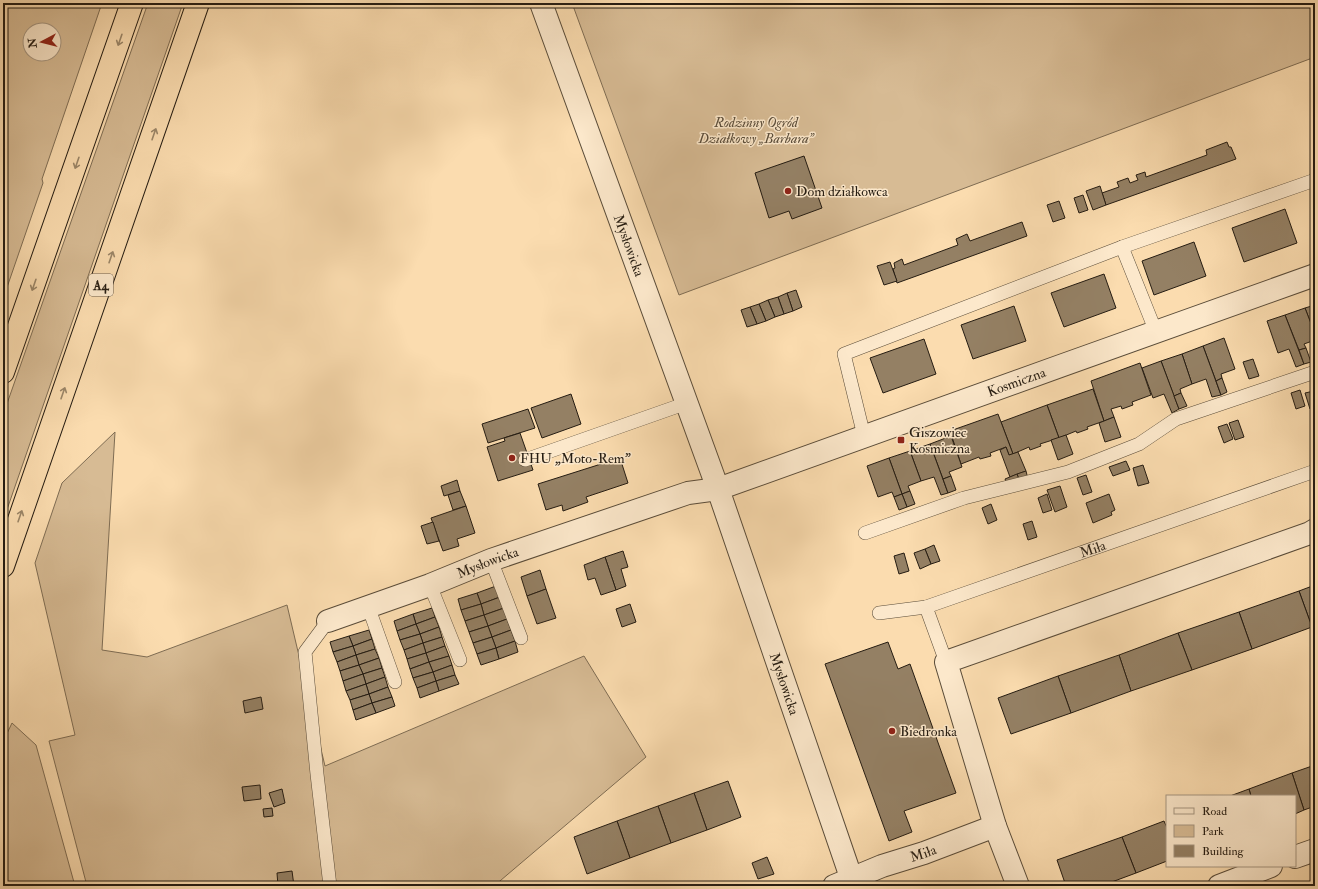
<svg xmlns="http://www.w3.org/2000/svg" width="1318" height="889" viewBox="0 0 1318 889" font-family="'IM FELL Double Pica',serif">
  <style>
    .green { fill: #d7bb94; stroke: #7e6c53; fill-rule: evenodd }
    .building { fill: #948064; stroke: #251c12 }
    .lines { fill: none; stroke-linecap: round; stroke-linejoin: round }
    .service-casing { stroke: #5a4c39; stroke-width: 14 }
    .minor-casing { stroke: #5a4c39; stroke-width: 24 }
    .tertiary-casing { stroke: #5a4c39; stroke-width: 24 }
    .motorway-casing { stroke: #251c12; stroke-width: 24 }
    .service { stroke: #fce8cb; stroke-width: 13 }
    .minor { stroke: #fce8cb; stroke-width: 22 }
    .tertiary { stroke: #fce8cb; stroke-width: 22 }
    .motorway { stroke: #fbdcaf; stroke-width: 22 }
    .oneway { stroke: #9b8668 }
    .poi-dot { fill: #8f2418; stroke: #fce8cb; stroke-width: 1.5 }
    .labels { text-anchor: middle; stroke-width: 3; stroke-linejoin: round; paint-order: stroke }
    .shield { fill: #fce8cb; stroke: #66594a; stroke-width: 1 }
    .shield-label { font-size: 13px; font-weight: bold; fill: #251c12 }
    .park-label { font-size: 14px; font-style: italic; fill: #5a4c39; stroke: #fce8cb }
    .poi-label { font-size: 14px; fill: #251c12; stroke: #fce8cb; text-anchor: start }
    .street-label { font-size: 14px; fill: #251c12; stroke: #fce8cb }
  </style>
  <rect width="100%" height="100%" fill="#fbdcaf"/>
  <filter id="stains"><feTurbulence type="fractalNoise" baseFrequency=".005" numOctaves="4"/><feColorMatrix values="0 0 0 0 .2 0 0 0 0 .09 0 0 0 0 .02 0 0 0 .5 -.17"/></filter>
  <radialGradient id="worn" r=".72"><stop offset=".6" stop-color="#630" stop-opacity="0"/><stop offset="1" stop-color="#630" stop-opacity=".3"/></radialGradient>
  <g class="green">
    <path d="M3 3H102L42 179 43 183 3 299ZM30 30H54V54H30Z"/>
    <polygon points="148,3 183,3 3,521 3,415"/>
    <polygon points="572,3 1314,3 1315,57 679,295"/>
    <polygon points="115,432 102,650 147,657 287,605 325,766 584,656 646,757 494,886 87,886 49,741 75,735 35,563 62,483"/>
    <polygon points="12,723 36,745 75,886 3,886 3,742"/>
  </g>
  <g class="building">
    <polygon points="1227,142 1229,147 1231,147 1236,159 1106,205 1102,193 1119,187 1117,182 1128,178 1130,183 1138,180 1136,175 1145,172 1146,177 1207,155 1206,150"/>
    <polygon points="804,156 822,208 792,219 789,211 769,218 755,173"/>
    <polygon points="1100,186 1106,205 1093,210 1086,191"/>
    <polygon points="1083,195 1088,210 1079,213 1074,198"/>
    <polygon points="1059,201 1065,218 1053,222 1047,205"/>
    <polygon points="1285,209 1297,243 1244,262 1232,228"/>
    <polygon points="1022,222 1027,236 897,283 893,269 895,268 894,263 902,259 904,265 958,245 956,239 967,234 970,241"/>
    <polygon points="1194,242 1206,276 1154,295 1142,261"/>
    <polygon points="890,262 897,281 884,285 877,266"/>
    <polygon points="1104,274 1116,308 1064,327 1051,293"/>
    <polygon points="796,290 802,307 793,311 787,293"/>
    <polygon points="787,293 793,311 784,314 778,297"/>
    <polygon points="778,297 784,314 775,317 768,300"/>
    <polygon points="768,300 775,317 766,321 759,304"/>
    <polygon points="759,304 766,321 757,324 750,307"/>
    <polygon points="1315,305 1315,334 1305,308"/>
    <polygon points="1014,306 1026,341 973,359 961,325"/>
    <polygon points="750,307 757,324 747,327 741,310"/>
    <polygon points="1305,308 1315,334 1315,340 1304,344 1306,348 1299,350 1285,315"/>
    <polygon points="1285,315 1304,364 1296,367 1289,349 1278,353 1267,321"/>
    <polygon points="1224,338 1235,369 1221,374 1222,378 1216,381 1203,346"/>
    <polygon points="924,339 936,374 883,393 870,358"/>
    <polygon points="1203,346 1221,395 1212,397 1206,379 1192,384 1182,354"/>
    <polygon points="1306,348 1311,362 1304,364 1299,350"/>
    <polygon points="1182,354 1192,384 1180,389 1181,393 1174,396 1161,361"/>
    <polygon points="1253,359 1259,376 1249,379 1243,362"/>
    <polygon points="1161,361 1179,409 1172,413 1164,394 1153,398 1142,368"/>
    <polygon points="1140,363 1151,395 1132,402 1133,405 1122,409 1121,406 1111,409 1114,417 1104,421 1091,381"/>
    <polygon points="1222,378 1227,392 1221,395 1216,381"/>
    <polygon points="1093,389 1104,421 1087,427 1088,429 1077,433 1076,431 1059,438 1047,405"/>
    <polygon points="1300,390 1305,406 1296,409 1291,393"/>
    <polygon points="1314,391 1315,408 1310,409 1305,393"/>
    <polygon points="1181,393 1187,406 1179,409 1174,396"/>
    <polygon points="571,394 581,424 542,438 531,408"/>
    <polygon points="1047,405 1059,438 1040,444 1041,446 1030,450 1029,447 1013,454 1001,422"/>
    <polygon points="528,409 535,428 488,443 482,424"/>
    <polygon points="998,414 1013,454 1009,455 1006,447 990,453 991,456 980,459 979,457 961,464 950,431"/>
    <polygon points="1114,417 1121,437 1105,442 1099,423"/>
    <polygon points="1238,420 1244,437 1235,440 1229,423"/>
    <polygon points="1227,424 1233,439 1224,443 1218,427"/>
    <polygon points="520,433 533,470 498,481 487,447 505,441 504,438"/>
    <polygon points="1066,435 1073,454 1058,460 1051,440"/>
    <polygon points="951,436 962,467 949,472 951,476 943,479 930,444"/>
    <polygon points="930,444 948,493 941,495 934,477 921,481 910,451"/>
    <polygon points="1006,447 1009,455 1018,452 1026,471 1010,477 1000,450"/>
    <polygon points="910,451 921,481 908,486 910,491 902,494 889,458"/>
    <polygon points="620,458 628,483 586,497 588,502 563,511 562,505 546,510 538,484"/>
    <polygon points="889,458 902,494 894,497 892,492 878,497 867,466"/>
    <polygon points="1126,461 1130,470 1113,476 1109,467"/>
    <polygon points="1143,465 1149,483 1138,486 1133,468"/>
    <polygon points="1026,471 1028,479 1020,482 1017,474"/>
    <polygon points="1017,474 1020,482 1008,486 1005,479"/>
    <polygon points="1086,475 1092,492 1083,495 1077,478"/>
    <polygon points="951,476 956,490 948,493 943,479"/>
    <polygon points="457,480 460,491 444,496 441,486"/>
    <polygon points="1060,486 1067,507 1055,512 1047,490"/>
    <polygon points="460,491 466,506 453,510 448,495"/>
    <polygon points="910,491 915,504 907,507 902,494"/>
    <polygon points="902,494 907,507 899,510 894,497"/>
    <polygon points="1047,494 1052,510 1043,513 1038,498"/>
    <polygon points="1109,494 1115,510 1111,512 1112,515 1093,523 1086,503"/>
    <polygon points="991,504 997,520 988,524 982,508"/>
    <polygon points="466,506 475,533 457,539 459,546 443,551 431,518"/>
    <polygon points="1032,521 1037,537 1028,540 1023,524"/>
    <polygon points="433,522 439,541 427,544 421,526"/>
    <polygon points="934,545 940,561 931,564 925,549"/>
    <polygon points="925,549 931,564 920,569 914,553"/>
    <polygon points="623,551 628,567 621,569 626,586 616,590 605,557"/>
    <polygon points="904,553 909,571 899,574 894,556"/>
    <polygon points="605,557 616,590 601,595 595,578 588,580 584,565"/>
    <polygon points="540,570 546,589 527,596 521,577"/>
    <polygon points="1315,585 1315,626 1312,627 1299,591"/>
    <polygon points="496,586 500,597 481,604 477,593"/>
    <polygon points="546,589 556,618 537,624 527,596"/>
    <polygon points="1299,591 1312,627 1252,649 1239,612"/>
    <polygon points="477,593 481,604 461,610 458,599"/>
    <polygon points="500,597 504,608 484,615 481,604"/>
    <polygon points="481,604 484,615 465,621 461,610"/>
    <polygon points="630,604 636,622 622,627 616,609"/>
    <polygon points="432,608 435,617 416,624 413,614"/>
    <polygon points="504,608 507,619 488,626 484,615"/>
    <polygon points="1239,612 1252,649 1192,670 1178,633"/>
    <polygon points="413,614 416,624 397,631 394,621"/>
    <polygon points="484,615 488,626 469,632 465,621"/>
    <polygon points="435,617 439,627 420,634 416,624"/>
    <polygon points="507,619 511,630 492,637 488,626"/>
    <polygon points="416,624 420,634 400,640 397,631"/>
    <polygon points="488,626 492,637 473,643 469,632"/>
    <polygon points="439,627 442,637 423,643 420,634"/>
    <polygon points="369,630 372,639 353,646 349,636"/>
    <polygon points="511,630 515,641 496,648 492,637"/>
    <polygon points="1178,633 1192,670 1131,691 1119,655"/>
    <polygon points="420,634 423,643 404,650 400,640"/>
    <polygon points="349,636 353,646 333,652 330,642"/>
    <polygon points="442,637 445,646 426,653 423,643"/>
    <polygon points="492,637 496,648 477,654 473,643"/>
    <polygon points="372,639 375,649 356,655 353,646"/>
    <polygon points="515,641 518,652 499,659 496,648"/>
    <polygon points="888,642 898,669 910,664 956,793 904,811 912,832 889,841 825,664"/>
    <polygon points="423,643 426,653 407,659 404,650"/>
    <polygon points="353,646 356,655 337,662 333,652"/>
    <polygon points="445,646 449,656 429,662 426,653"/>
    <polygon points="496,648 499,659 481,665 477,654"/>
    <polygon points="375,649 379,658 359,665 356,655"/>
    <polygon points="426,653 429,662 410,669 407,659"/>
    <polygon points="356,655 359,665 340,671 337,662"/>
    <polygon points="1119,655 1131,691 1071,713 1058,676"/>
    <polygon points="449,656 452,665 433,672 429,662"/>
    <polygon points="379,658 382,668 363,674 359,665"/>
    <polygon points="429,662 433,672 413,678 410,669"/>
    <polygon points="359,665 363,674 343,681 340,671"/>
    <polygon points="452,665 455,675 436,681 433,672"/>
    <polygon points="382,668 385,677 366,684 363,674"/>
    <polygon points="433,672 436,681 417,688 413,678"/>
    <polygon points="363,674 366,684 346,691 343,681"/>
    <polygon points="455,675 459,684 439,691 436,681"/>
    <polygon points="1058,676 1071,713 1011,734 998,698"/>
    <polygon points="385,677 388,687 369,694 366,684"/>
    <polygon points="436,681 439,691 420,698 417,688"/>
    <polygon points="366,684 369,694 350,700 346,691"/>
    <polygon points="388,687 392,697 372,703 369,694"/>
    <polygon points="369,694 372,703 353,710 350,700"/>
    <polygon points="261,697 263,709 245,713 243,701"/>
    <polygon points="392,697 395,706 376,713 372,703"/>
    <polygon points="372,703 376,713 356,720 353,710"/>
    <polygon points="1315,765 1315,806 1304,810 1292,773"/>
    <polygon points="1292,773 1304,810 1295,814 1295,796 1251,796 1249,789"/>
    <polygon points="728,781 741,817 707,830 694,793"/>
    <polygon points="260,785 261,799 244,801 242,787"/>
    <polygon points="282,789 285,803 274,807 269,793"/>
    <polygon points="1249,789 1251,796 1230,796"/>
    <polygon points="694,793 707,830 671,843 658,806"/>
    <polygon points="658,806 671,843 630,858 617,821"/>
    <polygon points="272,808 273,816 264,817 263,809"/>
    <polygon points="617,821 630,858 587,874 574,837"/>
    <polygon points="1164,821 1167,828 1167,861 1136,873 1122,837"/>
    <polygon points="1122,837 1136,873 1101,886 1066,886 1057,860"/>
    <polygon points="767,857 774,874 758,879 752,863"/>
    <polygon points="292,871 294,886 278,886 277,873"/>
  </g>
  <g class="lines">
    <g class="service-casing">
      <g id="service">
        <polyline points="1122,247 1156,332"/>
        <polyline points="864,436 844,354 1122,247 1315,180"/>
        <polyline points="525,460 687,403"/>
        <polyline points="865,533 964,498 1068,472 1139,444 1176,419 1315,372"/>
        <polyline points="491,560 521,638"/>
        <polyline points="430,585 460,660"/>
        <polyline points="368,606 395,682"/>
        <polyline points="879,613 926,607"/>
        <polyline points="328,621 305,652 317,774 330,886"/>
        <path id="s1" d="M946 662 926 607 1315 471"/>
      </g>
    </g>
    <g class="minor-casing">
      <g id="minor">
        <path id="s2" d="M328 621 430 585 491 560 688 493 718 489"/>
        <polyline points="1295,857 1315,850"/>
        <path id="s3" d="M834 886 882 866 924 853 995 826"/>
        <polyline points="1018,886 995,826 946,662 1310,533 1315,530"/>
        <polyline points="1219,886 1271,866"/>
      </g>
    </g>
    <g class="tertiary-casing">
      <g id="tertiary">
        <path id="s4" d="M541 3 718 489 854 886"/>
        <path id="s5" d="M718 489C917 416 1116 347 1315 275"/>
      </g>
    </g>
    <g class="motorway-casing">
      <g id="motorway">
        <polyline points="3,372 132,3"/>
        <polyline points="3,566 198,3"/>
      </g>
    </g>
    <use href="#service" class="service"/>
    <use href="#minor" class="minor"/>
    <use href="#tertiary" class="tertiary"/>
    <use href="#motorway" class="motorway"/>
  </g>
  <defs><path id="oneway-shaft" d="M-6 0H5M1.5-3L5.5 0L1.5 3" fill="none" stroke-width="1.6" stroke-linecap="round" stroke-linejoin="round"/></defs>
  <g class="oneway">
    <use href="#oneway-shaft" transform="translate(120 40) rotate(109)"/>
    <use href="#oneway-shaft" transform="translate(154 134) rotate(-71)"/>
    <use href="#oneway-shaft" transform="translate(77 163) rotate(109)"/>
    <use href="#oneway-shaft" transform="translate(111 257) rotate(-71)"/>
    <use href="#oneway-shaft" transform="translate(34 285) rotate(109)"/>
    <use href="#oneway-shaft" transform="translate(63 393) rotate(-71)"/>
    <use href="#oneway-shaft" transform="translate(20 516) rotate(-71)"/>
  </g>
  <g class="poi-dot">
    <circle cx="788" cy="191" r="4"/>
    <rect x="897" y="436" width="8" height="8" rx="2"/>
    <circle cx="512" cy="458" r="4"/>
    <circle cx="892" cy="731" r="4"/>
  </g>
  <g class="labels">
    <rect class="shield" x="89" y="274" width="24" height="22" rx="3"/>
    <g class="shield-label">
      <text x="101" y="290">A4</text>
    </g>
    <g class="park-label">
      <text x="756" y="127">Rodzinny Ogród<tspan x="756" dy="16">Działkowy „Barbara”</tspan></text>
    </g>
    <g class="poi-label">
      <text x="796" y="196">Dom działkowca</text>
      <text x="909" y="437">Giszowiec<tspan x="909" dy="16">Kosmiczna</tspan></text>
      <text x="520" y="463">FHU „Moto-Rem”</text>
      <text x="900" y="736">Biedronka</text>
    </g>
    <g class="street-label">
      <text dy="5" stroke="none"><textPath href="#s4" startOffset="258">Mysłowicka</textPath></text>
      <text dy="5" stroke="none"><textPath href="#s5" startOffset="317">Kosmiczna</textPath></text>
      <text dy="5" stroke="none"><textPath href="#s1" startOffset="235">Miła</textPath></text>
      <text dy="5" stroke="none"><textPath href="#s2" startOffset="170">Mysłowicka</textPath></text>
      <text dy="5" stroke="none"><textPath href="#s4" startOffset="723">Mysłowicka</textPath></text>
      <text dy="5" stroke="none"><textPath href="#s3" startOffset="95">Miła</textPath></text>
    </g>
  </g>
  <rect width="1318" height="889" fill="none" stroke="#fbdcaf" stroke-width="16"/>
  <rect x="4" y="4" width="1310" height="881" fill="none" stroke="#251c12" stroke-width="2"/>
  <rect x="8" y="8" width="1302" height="873" fill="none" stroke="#251c12"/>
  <rect x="1166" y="795" width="130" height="72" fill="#fce8cb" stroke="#a69681"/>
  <rect x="1174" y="808" width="20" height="6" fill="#fce8cb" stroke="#a69681"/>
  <text x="1202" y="815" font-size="12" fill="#251c12">Road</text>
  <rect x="1174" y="825" width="20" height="12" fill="#d7bb94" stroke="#a69681"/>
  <text x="1202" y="835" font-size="12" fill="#251c12">Park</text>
  <rect x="1174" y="845" width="20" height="12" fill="#948064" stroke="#a69681"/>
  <text x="1202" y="855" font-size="12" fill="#251c12">Building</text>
  <g transform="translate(42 42) rotate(263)"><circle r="19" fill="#fce8cb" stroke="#a69681"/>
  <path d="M0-3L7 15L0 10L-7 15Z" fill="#8f2418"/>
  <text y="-6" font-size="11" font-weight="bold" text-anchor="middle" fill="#251c12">N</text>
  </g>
  <rect width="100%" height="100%" filter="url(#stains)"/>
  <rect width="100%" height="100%" fill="url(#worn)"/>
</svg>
